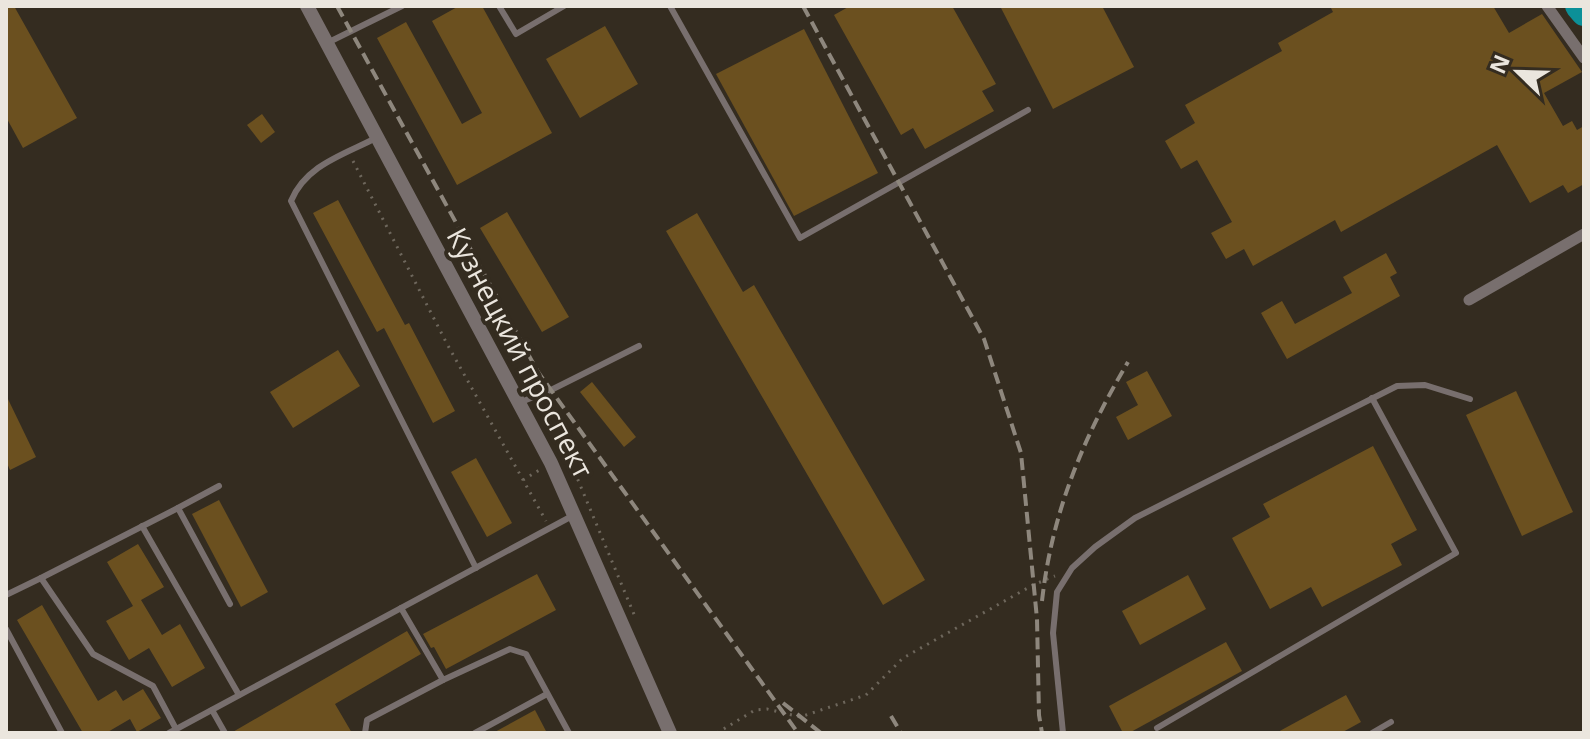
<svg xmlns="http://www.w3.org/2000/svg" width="1590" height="739" viewBox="0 0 1590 739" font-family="'Open Sans',sans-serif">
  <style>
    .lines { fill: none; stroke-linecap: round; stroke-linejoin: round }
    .river { stroke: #0c9098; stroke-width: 26 }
    .building { fill: #6b501f }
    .path { stroke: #6e675c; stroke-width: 3; stroke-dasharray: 2 6; stroke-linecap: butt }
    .service { stroke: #786f6e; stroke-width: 6 }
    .minor { stroke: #786f6e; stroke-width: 11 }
    .tertiary { stroke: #786f6e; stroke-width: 14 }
    .rail { stroke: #8e877d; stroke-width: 4; stroke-dasharray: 12 6; stroke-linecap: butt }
    .labels { text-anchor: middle; stroke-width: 8; stroke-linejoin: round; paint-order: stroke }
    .street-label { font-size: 28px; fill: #ebe6de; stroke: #342c20 }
  </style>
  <rect width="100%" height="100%" fill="#342c20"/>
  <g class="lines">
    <polyline class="river" points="1578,6 1584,13"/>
  </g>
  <g class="building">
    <polygon points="6,6 14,6 77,118 23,148 6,117"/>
    <polygon points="459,6 482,6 552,133 457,185 377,38 406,22 462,124 482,113 432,21"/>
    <polygon points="850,6 952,6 996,84 982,91 994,111 925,149 913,128 901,135 834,15"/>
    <polygon points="1000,6 1102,6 1134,67 1053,109"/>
    <polygon points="1330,6 1493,6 1509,33 1542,14 1582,72 1544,93 1563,126 1572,121 1577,130 1584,126 1584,184 1568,193 1563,185 1530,203 1497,145 1341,232 1335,220 1253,266 1244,249 1226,259 1211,233 1232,222 1197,160 1181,169 1165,141 1195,123 1185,105 1282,51 1278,43 1333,12"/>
    <polygon points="605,26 638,84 580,118 546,59"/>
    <polygon points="804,29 878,173 794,216 716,74"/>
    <polygon points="262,114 275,132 261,143 247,125"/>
    <polygon points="338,200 405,325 409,323 455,411 433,423 384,328 377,332 313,213"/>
    <polygon points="507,212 569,317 542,332 480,228"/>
    <polygon points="697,213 743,292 754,285 925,580 883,605 666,231"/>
    <polygon points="1386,253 1397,273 1390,277 1400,296 1287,359 1261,313 1282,301 1295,324 1352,293 1343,277"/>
    <polygon points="338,350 360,386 293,428 270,392"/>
    <polygon points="1147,371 1172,416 1128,440 1116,417 1138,405 1126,382"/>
    <polygon points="592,382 636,437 624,447 580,392"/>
    <polygon points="1516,391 1573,512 1522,536 1466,415"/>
    <polygon points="6,395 36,457 10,470 6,461"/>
    <polygon points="1373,446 1417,530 1391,544 1402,565 1322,607 1311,587 1270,609 1232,538 1270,517 1263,504"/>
    <polygon points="476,458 512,523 487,537 451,472"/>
    <polygon points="219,500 268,592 241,607 192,514"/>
    <polygon points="138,544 164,587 141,600 162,635 180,624 205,668 172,687 149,648 129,660 106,621 133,606 107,562"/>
    <polygon points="537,574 556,610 446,669 434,647 431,648 423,634"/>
    <polygon points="1188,575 1206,609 1140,645 1122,611"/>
    <polygon points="42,605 98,701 116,690 123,701 143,689 161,718 137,732 130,719 106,733 83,733 17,620"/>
    <polygon points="407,631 421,654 335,704 352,733 231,733"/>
    <polygon points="1226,642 1242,671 1129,733 1123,733 1109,706"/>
    <polygon points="1346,695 1361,722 1341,733 1276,733"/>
    <polygon points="535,710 547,733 493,733"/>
  </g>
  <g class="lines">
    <g class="path">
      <polyline points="353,161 446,342 546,521"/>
      <polyline points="560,430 568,456"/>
      <polyline points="562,459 568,456 636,619"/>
      <polyline points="523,480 541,469"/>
      <polyline points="717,733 755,710 767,709 800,717 866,695 903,658 1033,585 1055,576"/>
    </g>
    <g class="service">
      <polyline points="499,6 516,34 564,6"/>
      <polyline points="670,6 800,238 1028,110"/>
      <polyline points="327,43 402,6"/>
      <path d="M376 138C343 155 306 165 291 201L476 568"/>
      <polyline points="521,402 551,390 639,346"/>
      <polyline points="219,486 178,508 230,604"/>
      <polyline points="142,526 239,695"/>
      <polyline points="41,578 178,508"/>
      <polyline points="6,595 41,578 93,654 153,686 176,729"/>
      <polyline points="401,608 443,680 510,649 526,654 569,733"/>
      <polyline points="6,629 62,733"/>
      <polyline points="212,710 225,733"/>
      <polyline points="1157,728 1456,553 1372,398"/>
      <polyline points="169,733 574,515"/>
      <polyline points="365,733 367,720 443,680"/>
      <polyline points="475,733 547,694"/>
      <polyline points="1063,733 1053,633 1057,592 1072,568 1095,547 1135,518 1397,386 1425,385 1470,399"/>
      <polyline points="1372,733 1391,722"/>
    </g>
    <g class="minor">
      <polyline points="1547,6 1584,58"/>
      <polyline points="1469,300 1584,234"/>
    </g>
    <polyline class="tertiary" points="307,6 551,463 670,733"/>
    <g class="rail">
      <polyline points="337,6 538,372 798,733"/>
      <polyline points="803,6 984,339 1021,453 1037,619 1039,715 1042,733"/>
      <path d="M1042 601C1052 512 1083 438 1128 362"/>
      <polyline points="783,703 821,733"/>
      <polyline points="891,716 901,733"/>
    </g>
  </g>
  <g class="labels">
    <g class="street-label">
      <text transform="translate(520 353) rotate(62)" y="10">Кузнецкий проспект</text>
    </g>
  </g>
  <rect width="1590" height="739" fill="none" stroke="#ebe6de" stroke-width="16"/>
  <g transform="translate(1518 72) rotate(293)" stroke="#342c20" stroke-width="6" paint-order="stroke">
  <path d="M0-6L14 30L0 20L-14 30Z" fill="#ebe6de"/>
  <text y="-12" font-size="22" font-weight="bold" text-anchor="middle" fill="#ebe6de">N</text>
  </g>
</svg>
